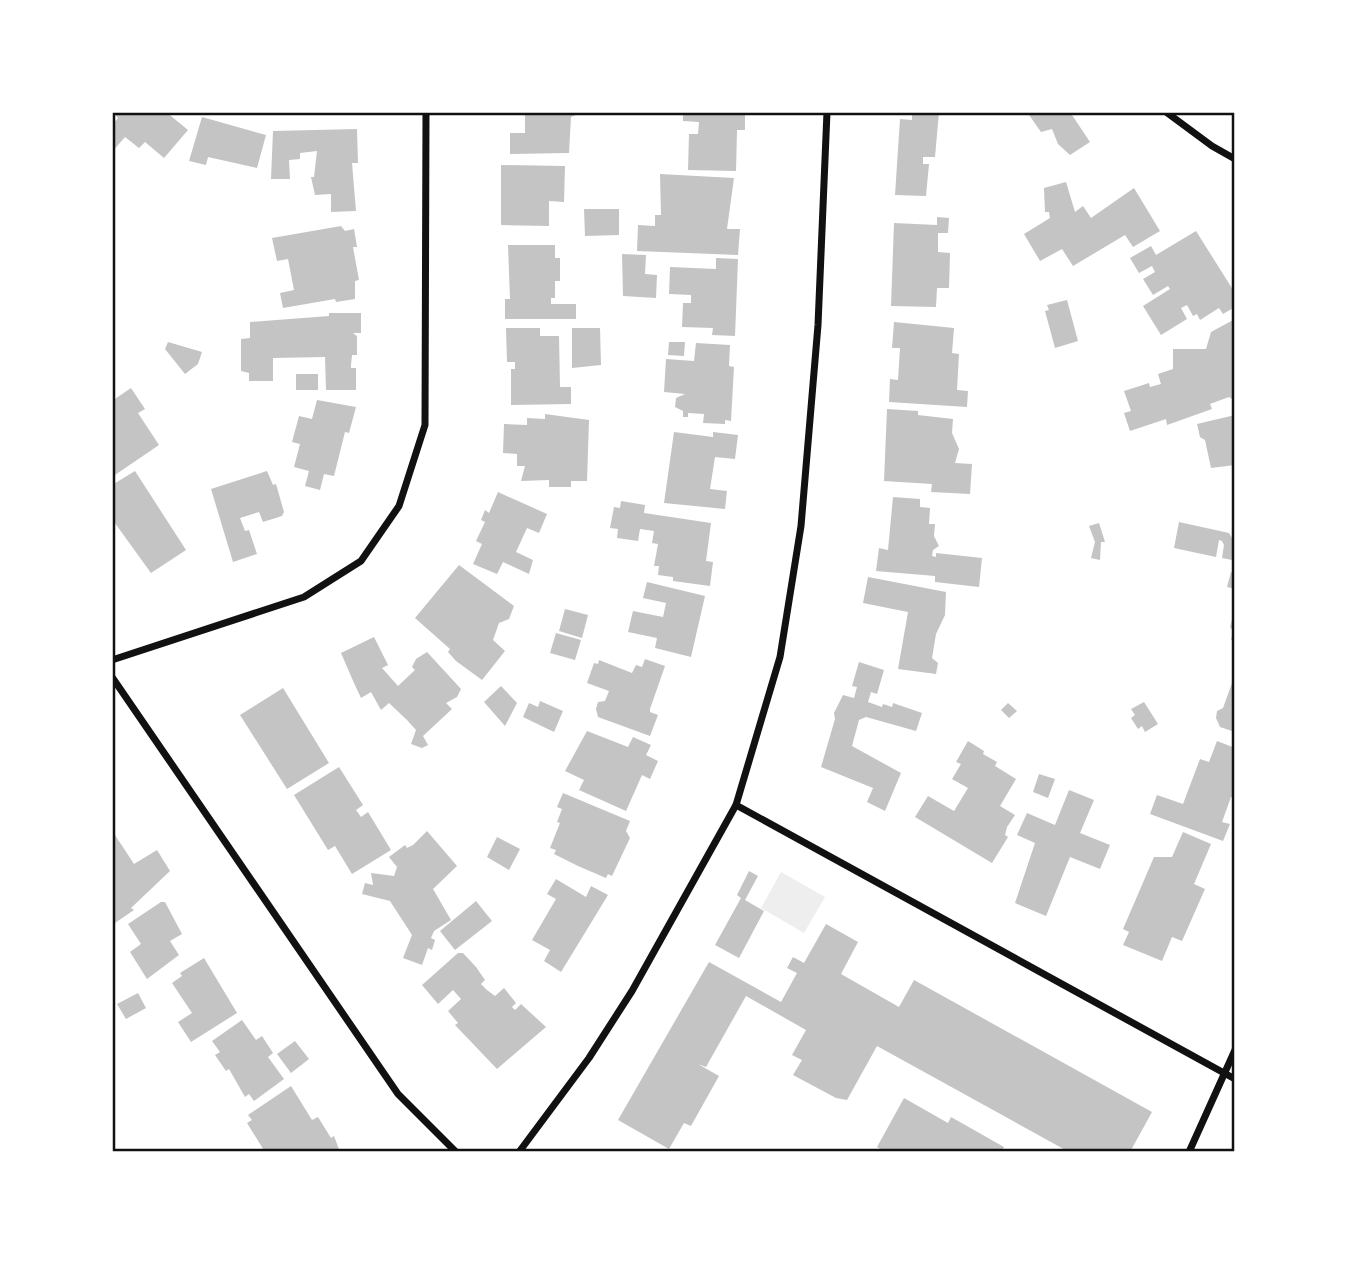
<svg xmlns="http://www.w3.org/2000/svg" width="1347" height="1264" viewBox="0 0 1347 1264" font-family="'Work Sans',sans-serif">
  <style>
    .green { fill: #eee }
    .building { fill: #c4c4c4 }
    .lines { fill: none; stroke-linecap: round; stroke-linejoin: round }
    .minor { stroke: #111; stroke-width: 7 }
    .neatline { fill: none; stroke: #111; stroke-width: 2.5 }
  </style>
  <rect width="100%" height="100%" fill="#fff"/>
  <polygon class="green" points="781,872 825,897 804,933 761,908"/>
  <g class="building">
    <polygon points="113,112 166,112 188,130 164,158 145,142 139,148 125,137 112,152 112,125 118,118"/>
    <polygon points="525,112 583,112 571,117 569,153 510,154 510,133 525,133"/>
    <polygon points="683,112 745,112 745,130 737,130 736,171 688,170 689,134 698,134 699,122 683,121"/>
    <polygon points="912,112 939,112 935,157 923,157 923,164 929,164 926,196 895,195 900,119 912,120"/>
    <polygon points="1027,112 1070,112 1090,142 1070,155 1058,144 1052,129 1041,132"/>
    <polygon points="202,117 266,135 257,168 208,157 206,165 189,161"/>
    <polygon points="357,129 358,163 352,163 356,211 331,212 331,194 315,195 311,177 314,177 317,151 300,153 300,159 289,160 290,179 271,179 273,131"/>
    <polygon points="501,165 565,166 564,202 549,201 549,226 501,225"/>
    <polygon points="660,174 734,178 727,229 740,229 738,255 637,251 638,225 655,226 655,215 661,215"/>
    <polygon points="1066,182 1075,212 1083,206 1091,218 1134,188 1160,231 1133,247 1125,235 1073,266 1062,249 1040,261 1024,234 1050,218 1049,212 1045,212 1044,188"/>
    <polygon points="584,209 619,209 619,235 585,236"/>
    <polygon points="937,217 949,218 948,233 938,233 938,252 950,253 949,288 937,288 936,307 891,306 894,223 937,225"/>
    <polygon points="341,226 345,231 354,229 357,247 353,247 359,280 355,281 355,299 336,302 335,299 283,308 280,293 294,290 288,259 277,261 272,238"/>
    <polygon points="1196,231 1235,293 1235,307 1223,314 1219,308 1200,320 1197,314 1193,316 1187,305 1181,308 1187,319 1161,335 1143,306 1170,289 1168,286 1153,295 1143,279 1155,272 1152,266 1139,273 1130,258 1151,246 1156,255"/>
    <polygon points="508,245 555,245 555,258 560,258 560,281 555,281 555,298 551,298 551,304 576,304 576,319 505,319 505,299 510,299"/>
    <polygon points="622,254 646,255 645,274 657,275 656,298 623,296"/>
    <polygon points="716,258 738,259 735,336 712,335 713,328 682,327 683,303 691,303 691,295 669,294 670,267 716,269"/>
    <polygon points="1067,300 1078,341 1055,348 1045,311 1049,310 1047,305"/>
    <polygon points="329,313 361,313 361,333 353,333 357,336 357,355 352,355 351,365 351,368 356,368 356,390 326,390 325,357 273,358 273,381 249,381 249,373 241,371 241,339 250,338 250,322 329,316"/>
    <polygon points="1235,319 1235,401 1229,397 1210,404 1212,409 1167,425 1166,419 1130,431 1124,413 1131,411 1124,391 1149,383 1150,387 1161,384 1158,374 1173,369 1173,349 1206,349 1211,332"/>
    <polygon points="894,322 954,328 952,353 959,354 957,390 968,391 967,407 889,402 890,379 898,380 900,348 892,348"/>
    <polygon points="506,328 540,328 540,336 559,336 560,387 571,387 571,404 511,405 511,369 515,369 515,362 507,362"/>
    <polygon points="572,328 600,328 601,365 572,368"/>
    <polygon points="168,342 202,352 198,364 185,374 165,349"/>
    <polygon points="669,342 685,342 684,356 668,355"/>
    <polygon points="696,343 730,345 729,366 734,367 731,421 725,420 725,424 703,423 704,414 688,413 688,417 683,417 683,411 675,407 676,398 685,394 664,392 666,359 694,361"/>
    <rect x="296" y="374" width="22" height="16"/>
    <polygon points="131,388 145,409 138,413 159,445 112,477 112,401"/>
    <polygon points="317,400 356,407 349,433 345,432 334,476 324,474 320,490 305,486 309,471 294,467 300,444 292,442 299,416 312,419"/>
    <polygon points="887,409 918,411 918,415 953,419 952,433 959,449 955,463 972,464 970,494 931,492 932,484 884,481"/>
    <polygon points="545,414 589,420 587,481 571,481 571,487 549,487 549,480 521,481 525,466 517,466 517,454 503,453 504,424 527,425 527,418 545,419"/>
    <polygon points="1235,415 1235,465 1211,468 1205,440 1200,437 1197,424"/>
    <polygon points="674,432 713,437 713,432 738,435 735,459 715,457 710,489 727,491 725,509 664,503"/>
    <polygon points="135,471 186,550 151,573 112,519 112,485"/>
    <polygon points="267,471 273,485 276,484 284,512 282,516 263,522 259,512 240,518 245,531 249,530 257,554 233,562 211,489"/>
    <polygon points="498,492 547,514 539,533 527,528 516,552 533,560 529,574 503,562 497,574 473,564 482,544 476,541 485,522 481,520 485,510 489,513"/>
    <polygon points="893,497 920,499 920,507 930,508 929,524 935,524 934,536 939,546 933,550 932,556 936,557 936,553 982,558 979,587 935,582 935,576 876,571 879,548 888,550"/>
    <polygon points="621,501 645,505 644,513 711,523 706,561 713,562 710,586 673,581 673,577 658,575 659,566 654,566 658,544 652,543 654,531 640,529 638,541 617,538 618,529 610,528 614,507 620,508"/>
    <polygon points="1179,522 1229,533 1235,543 1232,560 1222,558 1224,545 1222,541 1219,540 1216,557 1174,548"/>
    <polygon points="1099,523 1105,542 1101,542 1100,560 1091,558 1095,542 1089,526"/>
    <polygon points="459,565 514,606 509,619 499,623 493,640 505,651 482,680 456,661 448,652 450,649 415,618"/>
    <polygon points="1231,572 1235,573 1235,589 1227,587"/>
    <polygon points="868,577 946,592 945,615 936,634 932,658 938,663 936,674 898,669 908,612 863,603"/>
    <polygon points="647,582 705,596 691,657 655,648 657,638 628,632 633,611 663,617 666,603 643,598"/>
    <polygon points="565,609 588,615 582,638 559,631"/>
    <polygon points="1235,609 1235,640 1231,640 1233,631 1230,627"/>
    <polygon points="556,633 581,640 575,660 550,653"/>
    <polygon points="374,637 388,665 382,668 398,686 415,670 412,667 416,659 427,652 461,689 457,697 446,703 452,709 423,736 428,745 422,748 411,744 416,730 407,720 389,703 381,710 371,692 361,698 354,683 341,653"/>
    <polygon points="645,659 665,666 650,709 650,712 658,715 650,736 598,717 596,709 598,702 605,701 609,691 587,683 594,663 598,664 599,660 632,673 636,665 642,667"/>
    <polygon points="859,662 884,670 877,694 871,692 868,702 882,707 883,704 892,707 893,703 922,713 916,731 866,717 859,720 852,746 901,773 885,811 867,802 873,788 821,767 835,719 834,713 843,695 854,698 857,687 852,686"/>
    <polygon points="1232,683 1235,683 1235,732 1220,727 1216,718 1217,711 1223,708"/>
    <polygon points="501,686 517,703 505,726 484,702"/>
    <polygon points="283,688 329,763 287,789 240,715"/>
    <polygon points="540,701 563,711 554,732 523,717 529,703 538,707"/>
    <polygon points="1144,702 1158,724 1145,732 1142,726 1138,729 1131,718 1135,715 1131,709"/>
    <polygon points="1008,703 1017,711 1009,718 1001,710"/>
    <polygon points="587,731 628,747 633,737 651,745 646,755 658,761 650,779 642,775 626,811 579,790 584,780 565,771"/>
    <polygon points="968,741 984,751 983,754 997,762 995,766 1016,779 1000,806 1015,815 1007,827 1005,835 1008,837 992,863 915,817 928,796 954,811 968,788 952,779 961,764 956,762"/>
    <polygon points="1217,741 1235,748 1235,797 1231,797 1222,822 1230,824 1223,841 1150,814 1157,795 1183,804 1200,759 1209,762"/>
    <polygon points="339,767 363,805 356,810 361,817 368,812 391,850 352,874 335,846 328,850 294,795"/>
    <polygon points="1039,774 1055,779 1048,798 1033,792"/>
    <polygon points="1069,790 1094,800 1080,833 1110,845 1100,869 1070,857 1046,916 1015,903 1035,843 1017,835 1027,813 1055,825"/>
    <polygon points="563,793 630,821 626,831 630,838 612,876 608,874 606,878 578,866 554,854 556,850 550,848 560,823 557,822 562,809 557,807"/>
    <polygon points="427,831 457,866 433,889 451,920 434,931 431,938 435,940 432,950 428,948 422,965 403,958 412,935 390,901 362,894 365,883 373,885 371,873 394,876 397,867 389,857 405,845 407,848 413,845"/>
    <polygon points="1183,832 1211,844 1194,884 1205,889 1182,941 1172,937 1162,961 1123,945 1129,932 1123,929 1154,857 1172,857"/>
    <polygon points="115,835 134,864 157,850 170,871 131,908 134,910 112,925 112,837"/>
    <polygon points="497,837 520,849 509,870 487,857"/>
    <polygon points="749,871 758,876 745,900 764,911 739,958 715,945 741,898 737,895"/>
    <polygon points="556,879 586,897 591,886 608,895 561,972 544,961 550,950 532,940 556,899 547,894"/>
    <polygon points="476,901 492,921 455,950 440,931"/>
    <polygon points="161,902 165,902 182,934 170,941 179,955 147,979 130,952 141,944 128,924"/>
    <polygon points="826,924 858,942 841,974 899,1007 914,980 1152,1112 1130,1152 1069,1152 877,1046 847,1100 836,1098 793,1075 802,1060 792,1055 806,1030 746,996 706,1067 698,1064 719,1076 691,1126 684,1123 669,1149 618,1120 709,962 781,1002 797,973 787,968 793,957 804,963"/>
    <polygon points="458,953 463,953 476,967 485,980 481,984 487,990 495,996 504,988 516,1003 512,1007 515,1010 521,1004 546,1027 497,1069 455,1025 458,1023 448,1011 461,999 453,990 438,1004 422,985"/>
    <polygon points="204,958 237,1013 191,1042 178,1022 192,1013 172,983 182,976 180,973"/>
    <polygon points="138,993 146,1008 126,1019 117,1004"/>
    <polygon points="242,1020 256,1040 262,1036 273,1053 268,1057 284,1079 254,1101 249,1094 245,1097 229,1069 226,1071 215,1055 220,1052 212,1041"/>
    <polygon points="295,1041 309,1059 291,1073 277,1054"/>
    <polygon points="291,1086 312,1120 318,1117 331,1138 334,1136 340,1152 265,1152 247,1123 252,1120 248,1115"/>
    <polygon points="904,1098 948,1123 951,1117 1004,1147 1001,1152 885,1152 877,1147"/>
  </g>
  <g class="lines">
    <g class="minor">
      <polyline points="1166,112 1212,146 1235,159"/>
      <polyline points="112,660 304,597 361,561 399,506 425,425 426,112"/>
      <polyline points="112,677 398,1094 456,1152"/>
      <polyline points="736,805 1235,1079"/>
      <polyline points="519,1152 589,1058 632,991 736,805 780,657 801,526 818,325 827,112"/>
      <polyline points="1189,1152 1235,1050"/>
    </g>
  </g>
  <rect width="1347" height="1264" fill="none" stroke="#ffffff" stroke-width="228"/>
  <rect x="114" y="114" width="1119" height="1036" class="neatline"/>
</svg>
